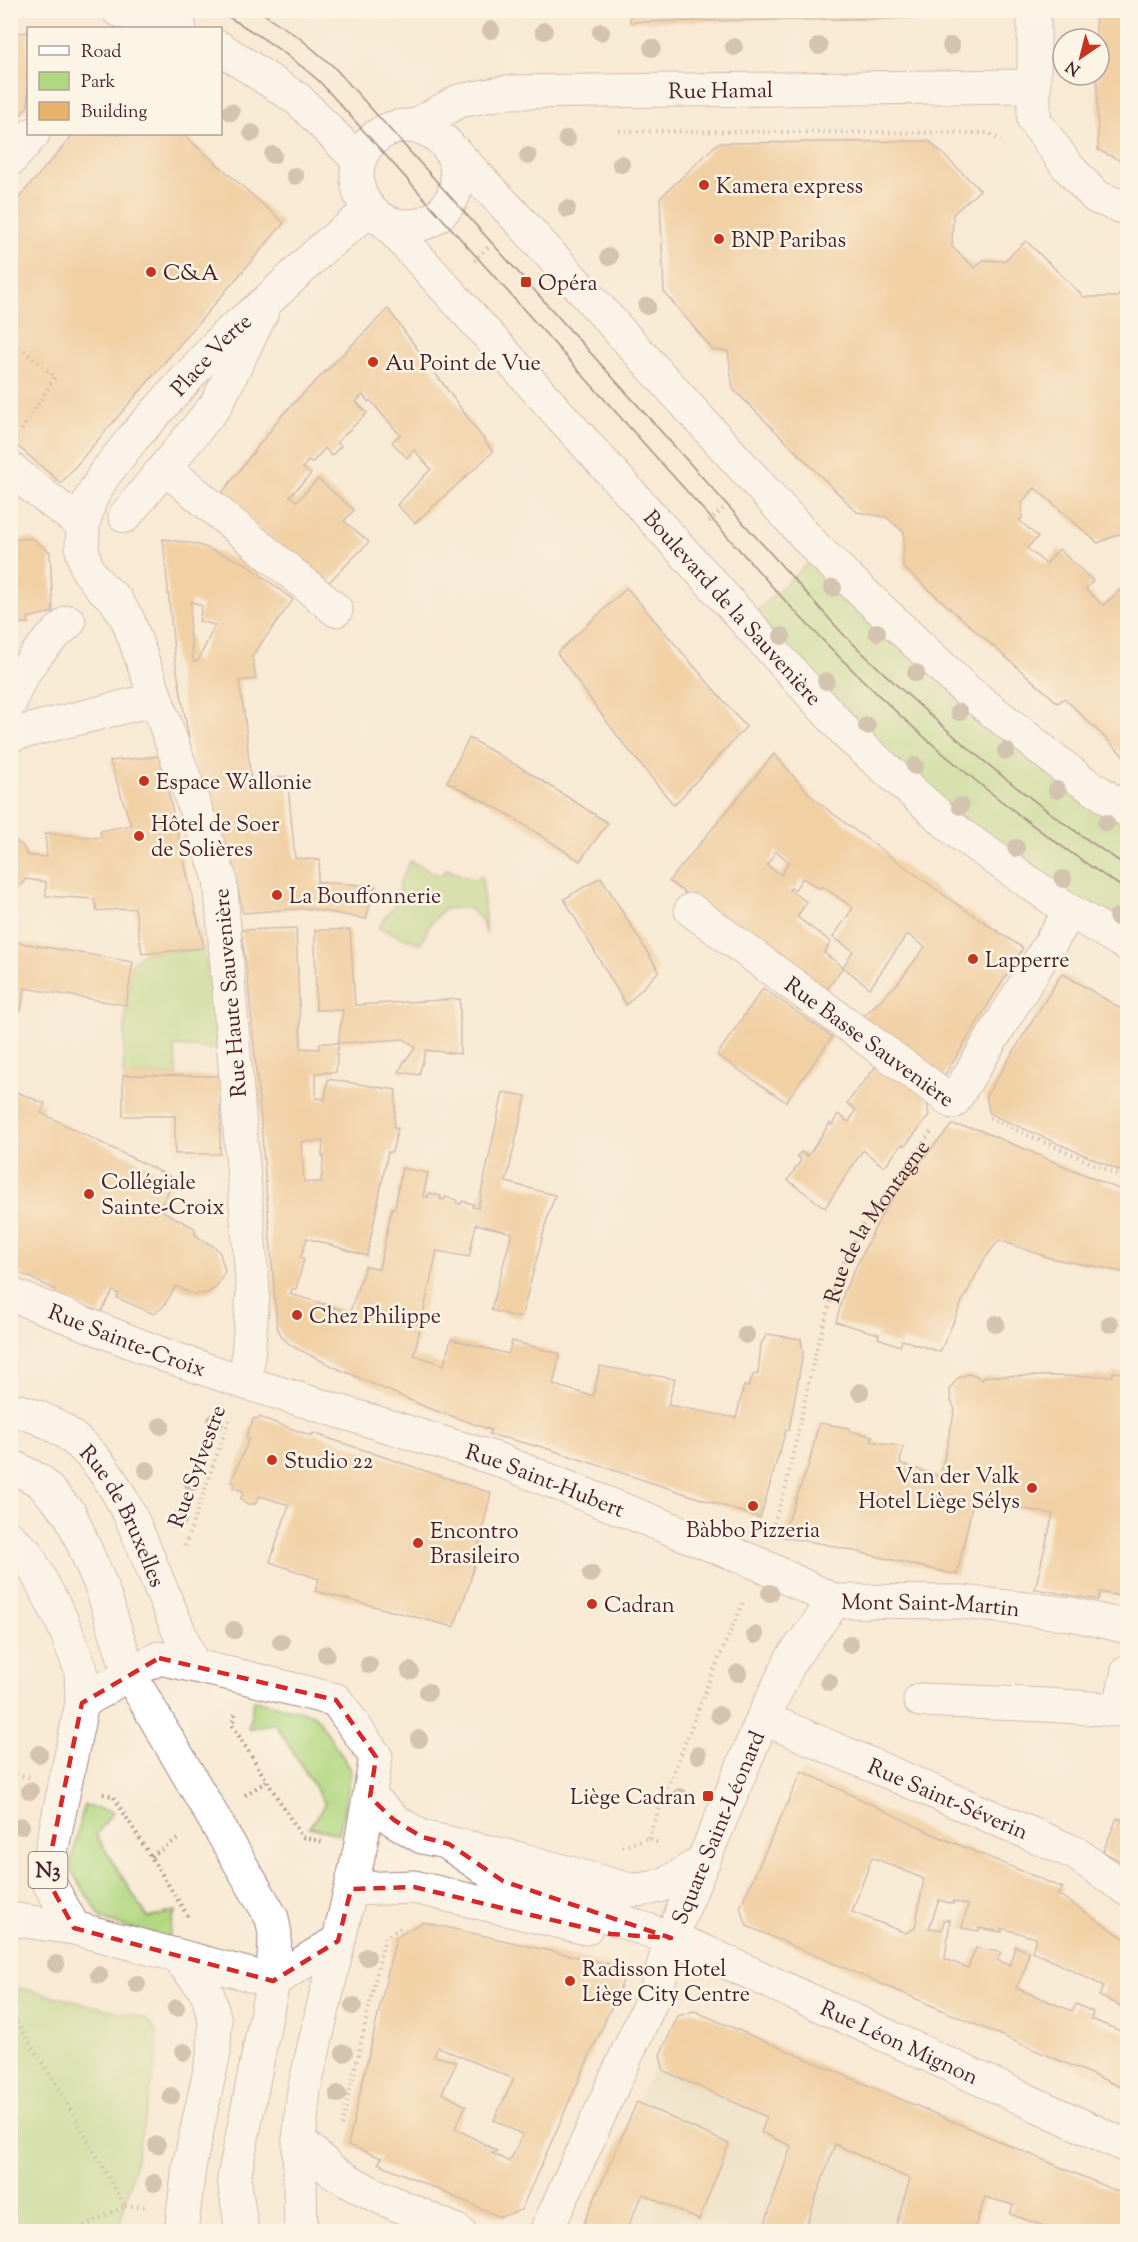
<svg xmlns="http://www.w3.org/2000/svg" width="1138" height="2242" viewBox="0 0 1138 2242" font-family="'Sorts Mill Goudy',serif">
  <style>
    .built { fill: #e2dcba }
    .green { fill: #b1d780; stroke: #7e7b56; stroke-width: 1.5 }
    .building { fill: #e8b26c; fill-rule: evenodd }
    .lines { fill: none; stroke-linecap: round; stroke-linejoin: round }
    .minor-casing { stroke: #a18480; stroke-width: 35 }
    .major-casing { stroke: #a18480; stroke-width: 35 }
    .path { stroke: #a18480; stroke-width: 4; stroke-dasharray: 1.5 4.5; stroke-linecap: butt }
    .minor { stroke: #fff; stroke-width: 33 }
    .major { stroke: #fff; stroke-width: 33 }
    .tram { stroke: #4a1f2b; stroke-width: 1.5 }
    .tree { fill: #a79483 }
    .marked { fill: none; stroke: #d62828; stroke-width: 4.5; stroke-dasharray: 12 8; stroke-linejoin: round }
    .poi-dot { fill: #c8321e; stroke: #fcf5e5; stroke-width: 2 }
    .labels { text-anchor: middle; stroke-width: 5; stroke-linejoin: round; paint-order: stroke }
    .shield { fill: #fcf5e5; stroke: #7f5f63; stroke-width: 1.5 }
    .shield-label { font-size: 21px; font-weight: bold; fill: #4a1f2b }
    .street-label { font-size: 22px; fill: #4a1f2b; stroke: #fcf5e5 }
    .poi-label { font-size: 22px; fill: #4a1f2b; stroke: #fcf5e5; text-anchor: start }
  </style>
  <rect width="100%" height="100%" fill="#fcf5e5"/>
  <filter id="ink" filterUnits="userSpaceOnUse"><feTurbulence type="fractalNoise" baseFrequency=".0167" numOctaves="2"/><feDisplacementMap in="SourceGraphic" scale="12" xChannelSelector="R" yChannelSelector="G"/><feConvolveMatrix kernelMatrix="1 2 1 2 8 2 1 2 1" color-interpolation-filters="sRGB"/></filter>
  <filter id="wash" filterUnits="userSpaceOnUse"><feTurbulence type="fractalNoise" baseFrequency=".008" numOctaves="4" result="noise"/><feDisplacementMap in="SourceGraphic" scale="24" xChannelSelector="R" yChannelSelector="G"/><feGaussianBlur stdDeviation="1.35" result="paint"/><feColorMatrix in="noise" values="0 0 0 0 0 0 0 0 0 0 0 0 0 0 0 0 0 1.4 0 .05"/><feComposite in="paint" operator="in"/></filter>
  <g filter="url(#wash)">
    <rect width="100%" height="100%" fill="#f8ead4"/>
    <polygon class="built" points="694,2011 995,2139 980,2191 985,2197 973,2231 580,2232 637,2102 678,2016"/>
    <g class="green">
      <polygon points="817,555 1127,815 1127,940 963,830 748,619"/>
      <polygon points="410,861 440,876 446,869 473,880 482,876 486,935 481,919 467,907 444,909 429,925 421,944 378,928 401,896 399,884"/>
      <polygon points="204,948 218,1049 174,1046 177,1075 123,1075 126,1005 133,962 142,954"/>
      <polygon points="254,1700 313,1714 318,1719 349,1766 351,1773 339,1834 309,1827 325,1804 275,1723 248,1729"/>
      <polygon points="84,1805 113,1812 96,1835 148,1918 175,1911 168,1940 102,1919 72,1872 71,1862"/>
      <path d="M11 1986 144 2018C149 2022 154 2026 156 2032 160 2050 154 2070 151 2087 142 2134 132 2180 119 2227L120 2231H11V2190L16 2177 10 2174Z"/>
    </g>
    <g id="blocks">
      <g class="building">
        <polygon points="630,10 1002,10 1002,17 630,22"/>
        <polygon points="1096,10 1128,10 1128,164 1098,150 1097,75 1099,75 1099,39 1096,39"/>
        <polygon points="28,32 28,106 10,127 10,34"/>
        <polygon points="74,134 183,134 284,223 61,483 10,440 10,208"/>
        <polygon points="929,141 980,190 953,214 952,247 975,268 983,260 1004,261 1026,241 1084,297 1117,297 1128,286 1128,530 1098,543 1035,488 1022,502 1022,518 1019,520 1038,537 1027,548 1046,564 1059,549 1093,581 1085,589 1103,605 1128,583 1128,760 1064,698 1058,703 903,567 904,532 886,517 857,512 733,389 728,351 713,350 664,292 660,198 718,143"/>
        <polygon points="388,309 493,452 415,523 397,505 431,469 414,450 407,458 392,442 400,435 370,400 368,402 363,395 356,402 367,413 337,442 341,446 331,456 325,448 312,463 308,461 303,468 311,474 290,496 297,501 318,479 354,510 344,521 369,542 325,586 221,494 284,413"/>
        <polygon points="31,538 50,552 53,612 28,618 29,623 10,624 10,540"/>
        <path d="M163 539 196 544 245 563 293 600 252 656 256 679 239 681 245 719 251 783 287 776 295 858 320 860 317 882 375 886 366 919 306 908 243 913 233 865 193 762 175 660ZM191 601 202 606 199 621 215 625 198 661H193L191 636H189Z"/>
        <polygon points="627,588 746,727 674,805 618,737 557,653"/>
        <polygon points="469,738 525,770 608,823 580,861 506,813 447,782"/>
        <path d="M774 754 814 799 857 832 955 903 1023 948 940 1083 860 1020 898 983 925 947 907 934 870 988 843 967 853 951 833 937 853 908 822 886 820 889 802 878 795 890 791 888 789 890 807 902 797 917 831 942 824 953 843 967 823 995 669 881ZM776 851 789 862 781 875 767 865Z"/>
        <polygon points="160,756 204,948 142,954 135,908 97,911 94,899 46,896 46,882 26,879 15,891 10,892 10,837 23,846 27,855 47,857 45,833 101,838 100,831 131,825 110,761"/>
        <polygon points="601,877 659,971 626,1005 564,899"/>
        <path d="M296 928 301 1048 319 1049 320 1043H338L336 1072 316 1073V1098L325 1099 328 1079 396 1090 394 1128H398L392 1152H388L367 1256 307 1238 301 1257 304 1259 296 1289H292L290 1294 350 1312 365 1266 379 1269 392 1208H395L402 1168 428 1173 423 1196 428 1197 429 1193 441 1196 440 1199 444 1200 445 1197 457 1200 456 1203 461 1204 462 1201 473 1204 472 1207 478 1208 503 1092 526 1096 506 1182 555 1195 548 1216 521 1318 491 1310 512 1233 476 1224 469 1257 437 1251 414 1355 444 1365 451 1339 508 1354 512 1341 560 1354 553 1385 593 1396 600 1366 675 1379 668 1405 736 1418 744 1386 748 1387 753 1375 758 1374 761 1344 767 1334 801 1339 803 1353 789 1430H786L760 1518 536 1445V1446L489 1434 491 1430 428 1408 332 1366 290 1345 282 1337 277 1327 261 1123 247 971 241 930ZM323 1141 322 1156H324L321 1182H304L301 1142Z"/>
        <polygon points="315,930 350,930 355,1005 460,999 460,1054 426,1050 419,1075 399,1072 404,1062 416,1047 404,1039 338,1043 343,1010 316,1010"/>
        <polygon points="10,941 133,962 126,1005 25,988 21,1011 10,1009"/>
        <polygon points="1062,973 1128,1013 1128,1174 990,1114 986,1096"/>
        <polygon points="763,988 832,1037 786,1102 717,1055"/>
        <polygon points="880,1061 926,1096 929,1116 905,1146 902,1144 884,1167 863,1150 825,1208 788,1180 801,1160 797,1156 801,1152 808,1156 830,1123 832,1125 838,1114 849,1122 856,1110 847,1103"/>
        <polygon points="123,1075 221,1076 220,1154 175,1154 175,1116 123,1116"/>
        <polygon points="10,1089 45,1104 41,1113 175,1179 159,1209 193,1227 195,1229 195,1235 216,1248 220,1253 225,1271 216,1288 207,1293 196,1294 188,1292 176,1286 163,1307 154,1314 117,1298 119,1294 113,1291 99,1315 54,1293 56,1290 10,1268"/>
        <polygon points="952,1125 977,1129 1128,1193 1128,1273 1050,1258 999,1240 984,1260 962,1302 940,1352 902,1340 900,1346 878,1338 879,1334 836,1322 845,1289 882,1214 905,1179"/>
        <polygon points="1113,1372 1128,1373 1128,1598 1100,1592 1098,1600 1035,1589 1053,1514 973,1501 957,1575 824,1544 782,1537 809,1464 819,1423 849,1428 849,1431 873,1436 871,1441 903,1447 900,1463 940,1477 955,1409 951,1401 950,1388 958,1378 968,1374 975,1375 982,1380 985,1376 1113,1376"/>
        <polygon points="259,1417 312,1436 313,1433 491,1493 470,1582 454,1627 315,1591 319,1579 270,1562 289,1505 260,1496 255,1504 246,1504 241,1499 243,1491 233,1488 235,1483 231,1482 249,1439 246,1437 254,1418 258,1420"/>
        <path d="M802 1771 935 1835 1063 1888 1058 1894 1128 1941V2009L1099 1996 1104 1986 1032 1951 1036 1938 1001 1928 1002 1932 979 1928V1931L962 1928 968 1905 953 1901V1904L939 1900 929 1928 942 1930 944 1920H950L945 1959 968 1968 976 1948 1001 1952 997 1960 1010 1965 1015 1946 1029 1952 1025 1969 1016 1988 1072 2011 1076 2004 1093 2012 1091 2019 1128 2034V2090L747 1926 740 1907ZM872 1857 924 1879 915 1928 906 1933 852 1912Z"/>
        <polygon points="1117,1818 1128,1823 1128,1865 1103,1852"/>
        <path d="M423 1922 617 1966 623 1981 521 2210 500 2217 378 2163 382 2158 348 2145 396 1937ZM438 2047 514 2079 494 2120 523 2135 509 2162 492 2153 497 2151 455 2128 466 2106 442 2093 457 2062 434 2056Z"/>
        <polygon points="694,2011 1128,2196 1128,2232 1070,2232 1059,2227 1057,2231 1010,2214 1013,2205 985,2197 973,2232 894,2232 910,2179 835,2144 804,2232 762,2232 791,2146 761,2132 767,2117 664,2071 660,2055 678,2016"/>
        <polygon points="637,2102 729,2144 699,2220 643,2194 625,2232 580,2232"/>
      </g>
    </g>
  </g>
  <g filter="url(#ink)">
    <use href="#blocks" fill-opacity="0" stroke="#a18480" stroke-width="1.5"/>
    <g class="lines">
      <g class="minor-casing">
        <g id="minor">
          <polyline points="118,10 180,28"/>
          <polyline points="1034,10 1034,120 1068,167 1096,197 1128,209"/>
          <polyline points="220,48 299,100 359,161"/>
          <path id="s2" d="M414 126 459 101 507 92 1033 86"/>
          <circle cx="407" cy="176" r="50"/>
          <polyline points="444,141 519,220 819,551 966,690 1079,779 1128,811"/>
          <polyline points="10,160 33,134"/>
          <path id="s3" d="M385 221 851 738 960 834 1070 911 1128 945"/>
          <polyline points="10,468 31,486 83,525"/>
          <polyline points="165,468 336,610"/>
          <polyline points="125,516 216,405 262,312"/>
          <path d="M10 703C20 670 43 644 69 622"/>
          <polyline points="10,735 156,699"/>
          <path id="s4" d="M691 910 953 1102 1070 911"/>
          <path id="s5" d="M10 1294 164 1355 246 1383 496 1459 759 1564 835 1601"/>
          <path id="s6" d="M246 1383 253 1292 220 878 128 620 115 599 101 587 87 569 82 549 83 525 90 500 104 475 133 438 225 336 266 302 323 248 370 210"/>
          <polyline points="10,1465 40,1481 70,1514 102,1588 129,1673 272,1918 275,1934 273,1981 234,2178 242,2232"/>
          <polyline points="920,1700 1047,1705 1119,1710 1128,1671"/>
          <path id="s7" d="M763 1718 1075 1853 1128 1890"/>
          <path d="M370 1797 394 1820 422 1837 516 1858 630 1890C663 1890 677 1878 703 1861"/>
          <path id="s8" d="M449 1844 503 1881 671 1938 705 1952 1128 2147"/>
          <polyline points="351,1889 414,1887 586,1928"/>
          <polyline points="10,1919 74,1928"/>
          <polyline points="299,2140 332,2171 371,2193 459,2232"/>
          <path id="s9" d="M546 2232 657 1988 671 1938 763 1718 792 1658 835 1601 962 1602 1071 1614 1128 1627"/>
        </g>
      </g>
      <g class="major-casing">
        <g id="major">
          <path id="s10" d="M10 1409C95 1426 125 1499 154 1572 167 1603 180 1634 193 1665"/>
          <polyline points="10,1538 27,1554 62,1621 81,1670 82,1703 46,1877 74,1928 273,1981 338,1941"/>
          <polyline points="82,1703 129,1673 159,1658 244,1677 336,1700 376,1757 360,1849 304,2090 299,2140 301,2232"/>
          <polyline points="176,1955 207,1992 215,2021 214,2052 189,2167 181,2232"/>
        </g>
      </g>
      <g class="path">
        <polyline points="619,131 989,133 1001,141"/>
        <polyline points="474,261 490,245"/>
        <polyline points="10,339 55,377 21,431"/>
        <polyline points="709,522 727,505"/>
        <polyline points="989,1118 1128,1179"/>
        <path id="s1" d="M772 1529 786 1486 815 1354 840 1270 861 1228 931 1132"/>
        <polyline points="185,1546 230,1417"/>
        <polyline points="235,1714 232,1725 302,1837 324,1842"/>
        <polyline points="10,1773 29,1777"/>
        <polyline points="103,1794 113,1796 189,1918"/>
        <polyline points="245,1795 267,1781"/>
        <polyline points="648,1838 710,1679 744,1600"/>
        <polyline points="622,1847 648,1838 660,1844"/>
        <polyline points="151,1856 181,1837"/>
        <polyline points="10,2012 56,2084 125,2206 72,2232"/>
        <polyline points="342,2126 385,1937 400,1928"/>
        <polyline points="125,2206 146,2207"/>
      </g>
      <use href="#minor" class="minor"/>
      <use href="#major" class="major"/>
      <g class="tram">
        <path d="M216 10C254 31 287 53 319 81L778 593C885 709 995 806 1128 891"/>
        <path d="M258 10 301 39 333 66 843 634C931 720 1024 800 1128 867"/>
      </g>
    </g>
    <g class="tree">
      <circle cx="491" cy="30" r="9"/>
      <circle cx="544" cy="31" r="9"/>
      <circle cx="601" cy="32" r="9"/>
      <circle cx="819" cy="46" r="9"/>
      <circle cx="951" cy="46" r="9"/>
      <circle cx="734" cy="47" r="9"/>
      <circle cx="652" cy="48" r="9"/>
      <circle cx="231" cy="112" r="9"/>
      <circle cx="252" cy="133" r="9"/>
      <circle cx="567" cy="139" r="9"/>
      <circle cx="273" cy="155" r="9"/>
      <circle cx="528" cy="156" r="9"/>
      <circle cx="621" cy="164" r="9"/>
      <circle cx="295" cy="176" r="9"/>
      <circle cx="567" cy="209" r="9"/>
      <circle cx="609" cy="257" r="9"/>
      <circle cx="647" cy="306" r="9"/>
      <circle cx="833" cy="588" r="9"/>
      <circle cx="877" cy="632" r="9"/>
      <circle cx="782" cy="636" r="9"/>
      <circle cx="916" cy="673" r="9"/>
      <circle cx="826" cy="681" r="9"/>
      <circle cx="959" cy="712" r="9"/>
      <circle cx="867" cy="726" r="9"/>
      <circle cx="1006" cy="751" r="9"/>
      <circle cx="915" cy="766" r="9"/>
      <circle cx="1057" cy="790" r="9"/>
      <circle cx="960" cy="806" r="9"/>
      <circle cx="1106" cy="823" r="9"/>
      <circle cx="1016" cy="848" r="9"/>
      <circle cx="1063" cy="879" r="9"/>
      <circle cx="1117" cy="917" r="9"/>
      <circle cx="996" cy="1324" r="9"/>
      <circle cx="1110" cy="1324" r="9"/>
      <circle cx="746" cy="1335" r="9"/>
      <circle cx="860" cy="1392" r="9"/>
      <circle cx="215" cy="1422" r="9"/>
      <circle cx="161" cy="1426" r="9"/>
      <circle cx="147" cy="1470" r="9"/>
      <circle cx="192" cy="1482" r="9"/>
      <circle cx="178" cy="1520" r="9"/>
      <circle cx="591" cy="1574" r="9"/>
      <circle cx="770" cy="1593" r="9"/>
      <circle cx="234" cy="1630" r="9"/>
      <circle cx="755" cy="1635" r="9"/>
      <circle cx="281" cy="1642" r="9"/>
      <circle cx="850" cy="1644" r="9"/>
      <circle cx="326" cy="1654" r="9"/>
      <circle cx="369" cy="1665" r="9"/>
      <circle cx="410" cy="1671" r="9"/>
      <circle cx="738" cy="1673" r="9"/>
      <circle cx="829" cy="1682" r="9"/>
      <circle cx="428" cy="1692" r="9"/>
      <circle cx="719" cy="1715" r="9"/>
      <circle cx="419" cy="1739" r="9"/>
      <circle cx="39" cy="1754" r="9"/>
      <circle cx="698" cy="1755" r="9"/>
      <circle cx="30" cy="1791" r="9"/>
      <circle cx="680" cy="1797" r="9"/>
      <circle cx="21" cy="1826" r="9"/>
      <circle cx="367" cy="1957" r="9"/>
      <circle cx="56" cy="1964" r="9"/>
      <circle cx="99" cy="1975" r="9"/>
      <circle cx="137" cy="1984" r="9"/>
      <circle cx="353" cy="2006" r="9"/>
      <circle cx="176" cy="2008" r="9"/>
      <circle cx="184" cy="2052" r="9"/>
      <circle cx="344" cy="2053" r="9"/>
      <circle cx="338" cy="2094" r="9"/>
      <circle cx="171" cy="2096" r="9"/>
      <circle cx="157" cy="2145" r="9"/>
      <circle cx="154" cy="2183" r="9"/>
    </g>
  </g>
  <path d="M0 0H1138V2242H0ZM159 1658 336 1700 376 1757 370 1797 394 1820 422 1837 449 1844 503 1881 671 1938 611 1934 414 1887 351 1889 338 1941 273 1981 74 1928 46 1877 82 1703Z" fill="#f8ead4" fill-opacity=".55" fill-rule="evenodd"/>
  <path class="marked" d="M159 1658 336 1700 376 1757 370 1797 394 1820 422 1837 449 1844 503 1881 671 1938 611 1934 414 1887 351 1889 338 1941 273 1981 74 1928 46 1877 82 1703Z"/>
  <g class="poi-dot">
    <circle cx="704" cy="185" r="6"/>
    <circle cx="719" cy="239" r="6"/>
    <circle cx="151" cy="272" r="6"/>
    <rect x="520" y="276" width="12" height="12" rx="3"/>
    <circle cx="373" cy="362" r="6"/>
    <circle cx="144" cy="781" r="6"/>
    <circle cx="139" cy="836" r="6"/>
    <circle cx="277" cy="895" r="6"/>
    <circle cx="973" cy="959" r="6"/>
    <circle cx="89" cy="1194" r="6"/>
    <circle cx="297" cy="1315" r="6"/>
    <circle cx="272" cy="1460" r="6"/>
    <circle cx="1032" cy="1488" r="6"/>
    <circle cx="753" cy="1506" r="6"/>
    <circle cx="418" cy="1543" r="6"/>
    <circle cx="592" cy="1604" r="6"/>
    <rect x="702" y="1790" width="12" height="12" rx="3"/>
    <circle cx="570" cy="1981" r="6"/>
  </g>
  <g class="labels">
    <rect class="shield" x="28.5" y="1852" width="39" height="36" rx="4.5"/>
    <g class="shield-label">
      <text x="48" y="1877">N3</text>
    </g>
    <g class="street-label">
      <text dy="8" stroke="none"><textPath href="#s2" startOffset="314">Rue Hamal</textPath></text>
      <text dy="8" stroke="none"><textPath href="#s6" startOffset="1107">Place Verte</textPath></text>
      <text dy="8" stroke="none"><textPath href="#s3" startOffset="520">Boulevard de la Sauvenière</textPath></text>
      <text transform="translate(229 993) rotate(-95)" y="8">Rue Haute Sauvenière</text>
      <text dy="8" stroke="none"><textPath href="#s4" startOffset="222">Rue Basse Sauvenière</textPath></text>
      <text dy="8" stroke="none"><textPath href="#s1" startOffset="328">Rue de la Montagne</textPath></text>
      <text dy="8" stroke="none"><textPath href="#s5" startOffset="126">Rue Sainte-Croix</textPath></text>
      <text transform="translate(196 1466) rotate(-70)" y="8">Rue Sylvestre</text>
      <text dy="8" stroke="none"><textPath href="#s5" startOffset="567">Rue Saint-Hubert</textPath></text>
      <text dy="8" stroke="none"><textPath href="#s10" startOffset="164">Rue de Bruxelles</textPath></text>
      <text dy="8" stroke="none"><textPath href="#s9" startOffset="792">Mont Saint-Martin</textPath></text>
      <text dy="8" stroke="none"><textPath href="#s7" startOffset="202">Rue Saint-Séverin</textPath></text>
      <text dy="8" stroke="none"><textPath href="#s9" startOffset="440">Square Saint-Léonard</textPath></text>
      <text dy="8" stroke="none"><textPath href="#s8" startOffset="494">Rue Léon Mignon</textPath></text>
    </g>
    <g class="poi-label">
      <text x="716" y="193">Kamera express</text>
      <text x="731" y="247">BNP Paribas</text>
      <text x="163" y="280">C&amp;A</text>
      <text x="538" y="290">Opéra</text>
      <text x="385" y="370">Au Point de Vue</text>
      <text x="156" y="789">Espace Wallonie</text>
      <text x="151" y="831">Hôtel de Soer<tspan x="151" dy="25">de Solières</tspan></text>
      <text x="289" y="903">La Bouffonnerie</text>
      <text x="985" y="967">Lapperre</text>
      <text x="101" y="1189">Collégiale<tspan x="101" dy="25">Sainte-Croix</tspan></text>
      <text x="309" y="1323">Chez Philippe</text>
      <text x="284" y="1468">Studio 22</text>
      <text x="1020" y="1483" text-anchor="end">Van der Valk<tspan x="1020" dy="25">Hotel Liège Sélys</tspan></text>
      <text x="753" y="1537" text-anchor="middle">Bàbbo Pizzeria</text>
      <text x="430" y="1538">Encontro<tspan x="430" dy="25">Brasileiro</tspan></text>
      <text x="604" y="1612">Cadran</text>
      <text x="696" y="1804" text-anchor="end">Liège Cadran</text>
      <text x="582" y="1976">Radisson Hotel<tspan x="582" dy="25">Liège City Centre</tspan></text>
    </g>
  </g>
  <rect width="1138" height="2242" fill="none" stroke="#fcf5e5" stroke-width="36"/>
  <rect x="27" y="27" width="195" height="108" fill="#fcf5e5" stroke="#b59f9b" stroke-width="1.5"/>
  <rect x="39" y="46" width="30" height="9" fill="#ffffff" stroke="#b59f9b" stroke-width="1.5"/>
  <text x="81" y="57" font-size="18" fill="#4a1f2b">Road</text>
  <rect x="39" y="72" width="30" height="18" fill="#b1d780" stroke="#b59f9b" stroke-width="1.5"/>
  <text x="81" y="87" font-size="18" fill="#4a1f2b">Park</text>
  <rect x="39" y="102" width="30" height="18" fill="#e8b26c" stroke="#b59f9b" stroke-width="1.5"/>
  <text x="81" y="117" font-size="18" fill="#4a1f2b">Building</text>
  <g transform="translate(1081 57) rotate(215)"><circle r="28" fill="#fcf5e5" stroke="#b59f9b" stroke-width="1.5"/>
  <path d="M0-4.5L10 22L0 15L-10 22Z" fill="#c8321e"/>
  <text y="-9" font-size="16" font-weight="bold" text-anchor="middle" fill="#4a1f2b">N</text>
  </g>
</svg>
